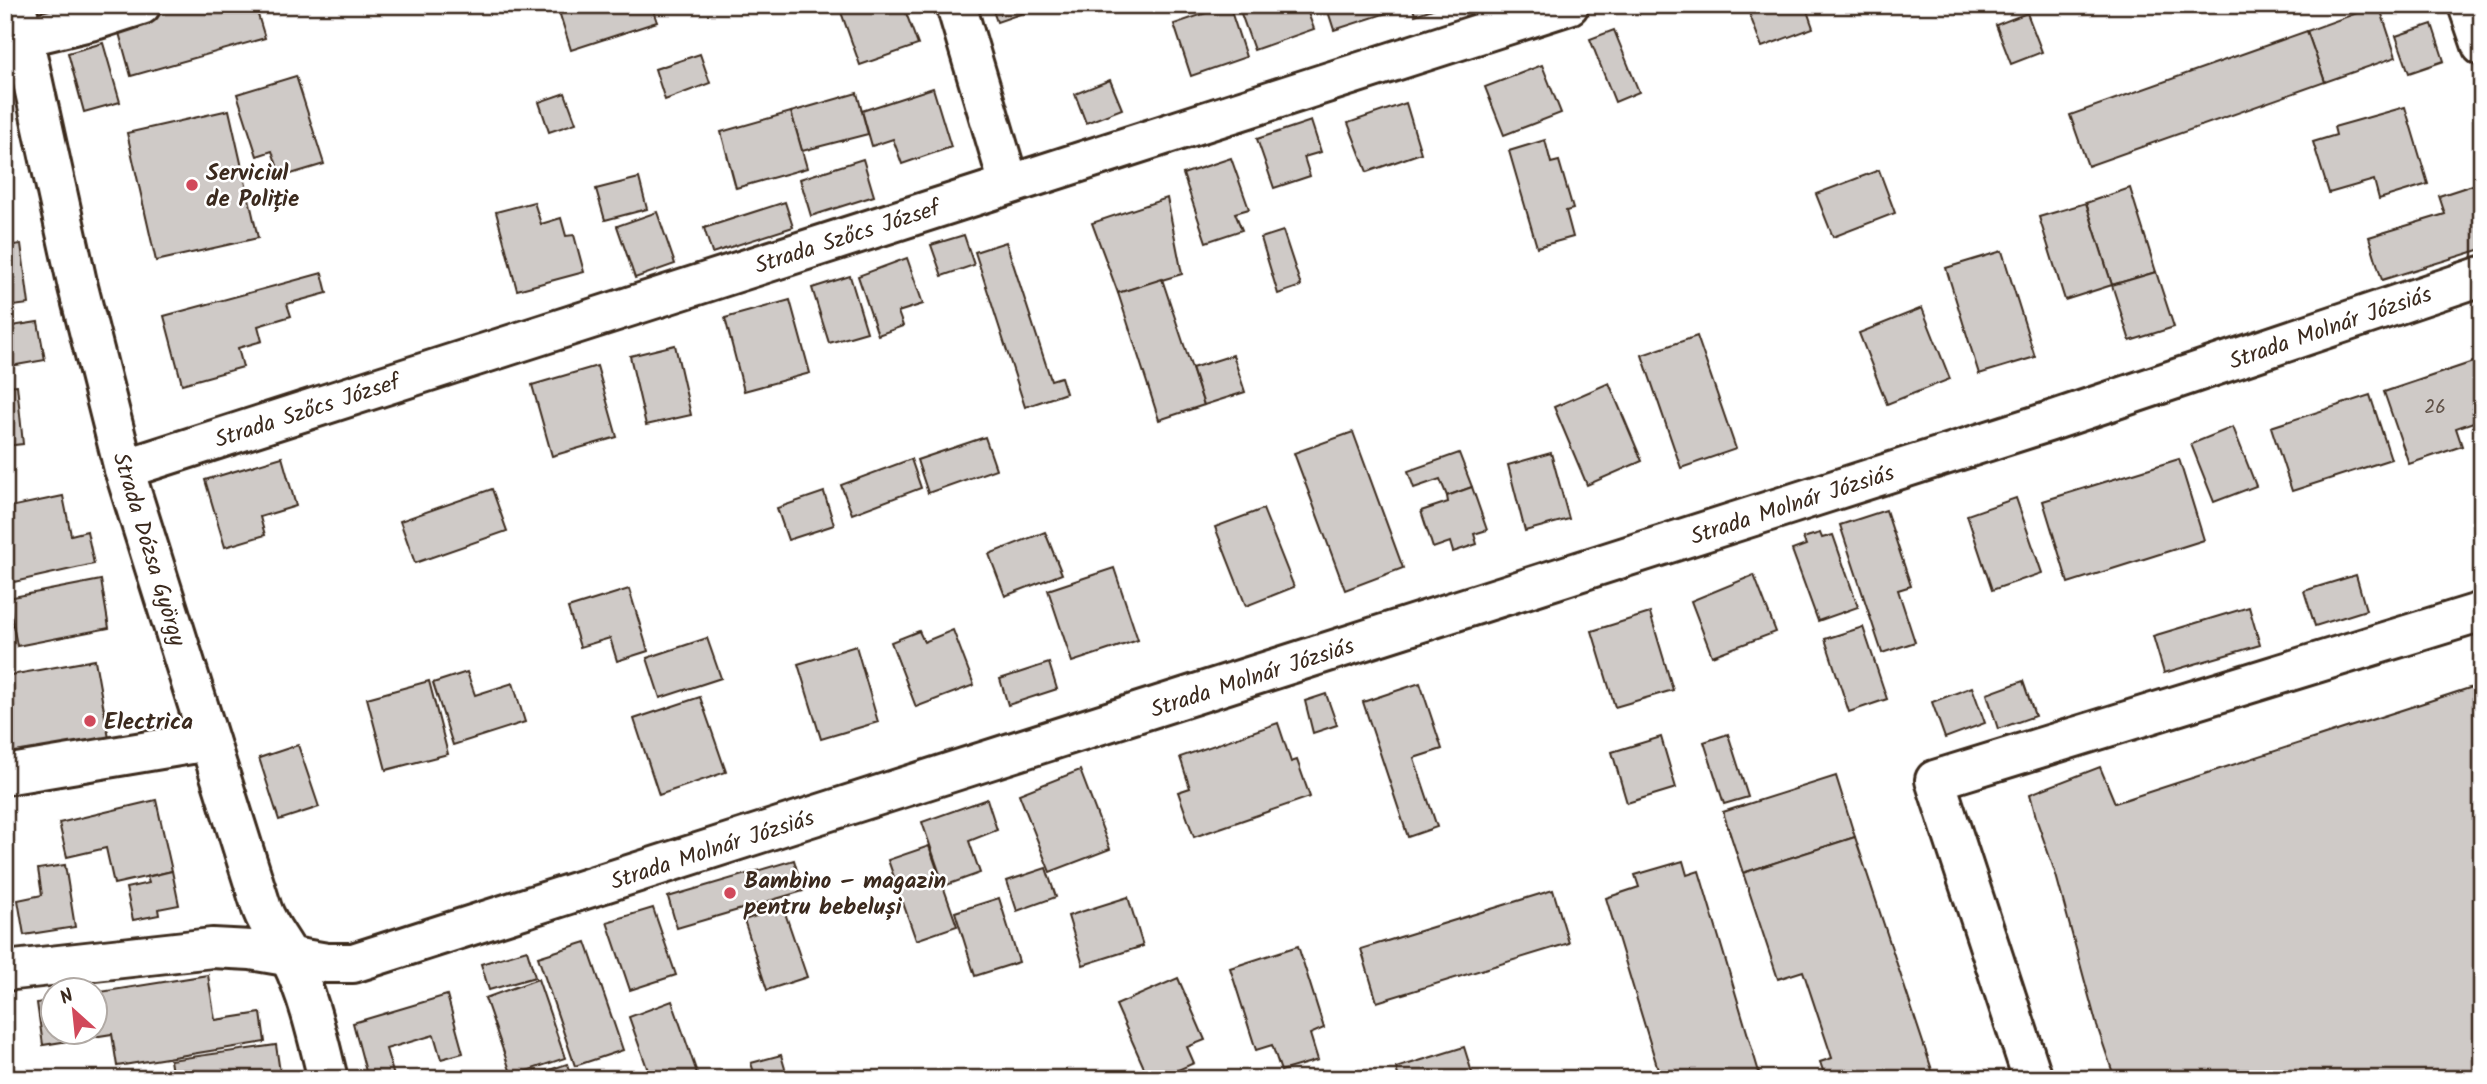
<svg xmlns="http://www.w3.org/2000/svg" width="2487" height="1084" viewBox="0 0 2487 1084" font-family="Kalam,sans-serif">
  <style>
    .building { fill: #cfcac7; stroke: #3b2a1e; stroke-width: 2 }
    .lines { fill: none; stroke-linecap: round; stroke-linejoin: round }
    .minor-casing { stroke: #3b2a1e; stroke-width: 44 }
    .major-casing { stroke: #3b2a1e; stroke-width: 44 }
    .minor { stroke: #fff; stroke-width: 38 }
    .major { stroke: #fff; stroke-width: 38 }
    .poi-dot { fill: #d1495b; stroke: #fff; stroke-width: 2.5 }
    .labels { text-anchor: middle; stroke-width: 5; stroke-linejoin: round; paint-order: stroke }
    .number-label { font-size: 19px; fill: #605248 }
    .poi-label { font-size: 23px; font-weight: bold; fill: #3b2a1e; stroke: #fff; text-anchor: start }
    .street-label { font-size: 23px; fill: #3b2a1e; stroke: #fff }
  </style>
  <rect width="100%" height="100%" fill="#fff"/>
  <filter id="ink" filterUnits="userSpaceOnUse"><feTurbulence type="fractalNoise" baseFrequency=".0143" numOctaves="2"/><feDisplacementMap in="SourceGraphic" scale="14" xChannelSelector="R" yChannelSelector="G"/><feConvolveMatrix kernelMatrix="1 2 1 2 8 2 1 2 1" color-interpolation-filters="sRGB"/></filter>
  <g filter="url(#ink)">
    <g class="building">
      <polygon points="173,5 255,5 265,38 131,76 116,22"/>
      <polygon points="557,5 651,5 657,22 571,50"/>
      <polygon points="861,5 903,5 918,45 860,65 841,12"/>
      <polygon points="991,5 1046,5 997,22"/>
      <polygon points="1229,5 1246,57 1191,76 1174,24"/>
      <polygon points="1238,5 1305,5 1314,29 1254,50"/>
      <polygon points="1326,5 1387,5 1390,12 1334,30"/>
      <polygon points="1412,5 1444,5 1415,15"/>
      <polygon points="1746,5 1805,5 1813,28 1762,47"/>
      <polygon points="2379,5 2396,57 2325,82 2307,31"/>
      <polygon points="2027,13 2042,52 2011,64 1996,25"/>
      <polygon points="2432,24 2444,61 2409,73 2396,36"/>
      <polygon points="1614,30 1639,92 1615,102 1590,39"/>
      <polygon points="2307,31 2325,82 2088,166 2070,115"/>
      <polygon points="103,43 120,102 84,112 68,53"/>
      <polygon points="700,54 710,83 665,100 655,69"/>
      <polygon points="1542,65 1561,113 1504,135 1485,87"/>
      <polygon points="296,76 324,164 281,177 272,151 257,156 237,94"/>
      <polygon points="1110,80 1122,109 1086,123 1075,94"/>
      <polygon points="933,88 951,147 902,164 893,139 872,146 862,111"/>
      <polygon points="565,93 576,123 549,132 539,102"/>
      <polygon points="857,93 868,134 802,151 791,112"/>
      <polygon points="1406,103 1421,153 1367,172 1348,123"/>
      <polygon points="2405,107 2428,184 2379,199 2374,180 2329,193 2313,142 2336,135 2334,127"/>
      <polygon points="229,110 258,238 156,261 127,133"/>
      <polygon points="791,112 807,168 736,188 721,132"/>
      <polygon points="1311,121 1321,152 1304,157 1310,176 1274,188 1257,139"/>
      <polygon points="1545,140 1551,163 1559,161 1573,209 1566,211 1573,237 1537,247 1509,151"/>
      <polygon points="1231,158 1249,209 1235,213 1242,230 1206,242 1183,174"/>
      <polygon points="863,159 874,196 811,216 800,179"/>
      <polygon points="1879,170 1895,213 1833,237 1816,194"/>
      <polygon points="639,178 647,209 605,220 596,189"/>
      <polygon points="2482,182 2482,249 2382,280 2369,237 2445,214 2439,196"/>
      <polygon points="2130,188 2156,272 2112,285 2086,203"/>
      <polygon points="1167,198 1182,274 1118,293 1092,223"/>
      <polygon points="534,202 541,224 561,218 566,236 574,235 584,272 517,290 496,212"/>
      <polygon points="785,202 793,227 712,253 704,228"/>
      <polygon points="2086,203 2112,285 2065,300 2039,217"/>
      <polygon points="657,212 675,264 635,278 617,226"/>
      <polygon points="1283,231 1301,286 1278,294 1261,238"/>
      <polygon points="964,235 974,265 942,276 931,245"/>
      <polygon points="1006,242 1051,380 1061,377 1066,393 1025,407 975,252"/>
      <polygon points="21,244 29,304 5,307 5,246"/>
      <polygon points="2002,251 2035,357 1979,374 1946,268"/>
      <polygon points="907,258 923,304 898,312 903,326 878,335 858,276"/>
      <polygon points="2156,272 2174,327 2130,341 2112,285"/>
      <polygon points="322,273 327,293 287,304 291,316 258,326 262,341 238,348 243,367 182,384 164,316"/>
      <polygon points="850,276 867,332 829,343 812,288"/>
      <polygon points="1162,279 1204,405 1159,420 1118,293"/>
      <polygon points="790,300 810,373 744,391 725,318"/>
      <polygon points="1922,308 1950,379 1887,404 1859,333"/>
      <polygon points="38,322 45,360 5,367 5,327"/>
      <polygon points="1697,336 1736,449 1681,468 1642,355"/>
      <polygon points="675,345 691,415 646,425 630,356"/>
      <polygon points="1233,355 1245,392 1204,405 1192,368"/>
      <polygon points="2482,359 2482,419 2456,428 2462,446 2409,464 2384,392"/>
      <polygon points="597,366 617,437 552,456 532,385"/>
      <polygon points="1609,383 1642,461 1587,485 1554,407"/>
      <polygon points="17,385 23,444 5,446 5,386"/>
      <polygon points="2370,395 2391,459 2292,491 2271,427"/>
      <polygon points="2233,427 2256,486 2214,502 2191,444"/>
      <polygon points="1353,432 1403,568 1345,590 1294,453"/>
      <polygon points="985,437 996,469 928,493 917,460"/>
      <polygon points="1459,453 1472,487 1447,496 1440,479 1414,488 1408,471"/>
      <polygon points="1551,453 1569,519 1525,531 1508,465"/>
      <polygon points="282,457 296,506 260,517 265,535 225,547 205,480"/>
      <polygon points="911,459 921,488 852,514 841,485"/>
      <polygon points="2179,459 2204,540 2068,583 2043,501"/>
      <polygon points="1472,487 1487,530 1474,534 1477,544 1453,552 1450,542 1433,548 1421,511 1448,502 1447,496"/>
      <polygon points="492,489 507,531 415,563 400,521"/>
      <polygon points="824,492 834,525 788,540 777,508"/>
      <polygon points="63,496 71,535 87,531 94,564 5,584 5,508"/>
      <polygon points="2016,498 2042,573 1992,590 1967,515"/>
      <polygon points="1263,509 1294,587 1246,606 1215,527"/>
      <polygon points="1886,510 1911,586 1898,590 1915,642 1882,653 1840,525"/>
      <polygon points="1045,532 1062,574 1005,596 989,554"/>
      <polygon points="1820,533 1822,538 1833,535 1858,607 1818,621 1792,550 1806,545 1803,538"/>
      <polygon points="1114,568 1138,640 1072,662 1048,590"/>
      <polygon points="1754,575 1776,632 1712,656 1691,601"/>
      <polygon points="2356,575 2366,610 2315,626 2304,591"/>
      <polygon points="101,580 109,628 17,646 8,598"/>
      <polygon points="629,589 648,651 617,661 610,638 580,647 568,608"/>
      <polygon points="2249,607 2260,645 2164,673 2153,636"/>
      <polygon points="1650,613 1673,690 1615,707 1592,631"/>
      <polygon points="1863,627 1887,699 1849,712 1825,639"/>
      <polygon points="953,630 974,685 916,707 891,642 919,631 924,642"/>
      <polygon points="707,638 721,678 660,698 647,658"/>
      <polygon points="856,646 878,722 821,739 798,664"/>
      <polygon points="95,660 110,744 5,762 5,676"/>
      <polygon points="1049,663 1057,689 1008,705 1000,679"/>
      <polygon points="467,672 475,695 513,683 525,722 453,745 433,683"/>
      <polygon points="429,681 448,754 386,770 367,698"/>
      <polygon points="2023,681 2035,716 1998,729 1987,694"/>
      <polygon points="1420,683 1442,749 1414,758 1437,827 1408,837 1363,702"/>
      <polygon points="2482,684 2482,1079 2115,1079 2097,1026 2056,875 2037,821 2030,794 2100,767 2115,803"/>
      <polygon points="1972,687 1985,723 1945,738 1932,702"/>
      <polygon points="1326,694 1337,725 1313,733 1305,701"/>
      <polygon points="700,697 726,772 659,795 634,719"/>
      <polygon points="1278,723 1291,762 1297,760 1310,797 1194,837 1178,792 1190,788 1180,757"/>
      <polygon points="1728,734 1748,797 1724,804 1704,742"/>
      <polygon points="1661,737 1676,788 1627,803 1612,752"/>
      <polygon points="298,745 319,807 279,820 259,758"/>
      <polygon points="1080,770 1110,849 1050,872 1019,794"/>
      <polygon points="1836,776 1855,837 1743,873 1723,812"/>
      <polygon points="987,799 997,830 969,841 980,873 944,886 922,822"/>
      <polygon points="156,800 172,871 114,884 106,848 67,857 59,823"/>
      <polygon points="1855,837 1935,1079 1826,1079 1820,1062 1832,1058 1803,971 1778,979 1743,873"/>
      <polygon points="929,846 957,926 916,940 888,860"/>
      <polygon points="794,860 803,891 677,928 668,897"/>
      <polygon points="1683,861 1687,875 1699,871 1761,1079 1661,1079 1606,898 1639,887 1635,875"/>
      <polygon points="65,865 75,927 24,935 18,900 42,895 38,869"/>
      <polygon points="1046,868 1056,897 1017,911 1007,881"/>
      <polygon points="172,871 179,905 158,909 159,915 133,920 126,888 149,883 147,877"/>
      <polygon points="1553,890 1569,943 1377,1002 1361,949"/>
      <polygon points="1128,897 1143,946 1083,965 1068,916"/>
      <polygon points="999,898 1019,962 975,976 955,912"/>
      <polygon points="783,907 807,977 767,990 744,920"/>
      <polygon points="653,908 676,975 630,990 607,922"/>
      <polygon points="586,942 623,1050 575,1066 538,957"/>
      <polygon points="1298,946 1324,1028 1310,1034 1318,1060 1281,1071 1272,1045 1256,1050 1230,968"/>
      <polygon points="527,950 535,977 489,990 481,964"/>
      <polygon points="208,975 215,1020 261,1013 265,1042 117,1066 112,1034 43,1045 37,1003 52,1000 52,1032 94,1032 94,993"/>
      <polygon points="1178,978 1205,1040 1187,1047 1194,1063 1158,1079 1149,1079 1116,1005"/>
      <polygon points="538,979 565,1058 512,1076 485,998"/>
      <polygon points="447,995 463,1053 441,1059 434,1035 386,1049 394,1076 368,1079 353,1023"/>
      <polygon points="672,1001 697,1073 681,1079 651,1079 629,1017"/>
      <polygon points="276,1045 281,1079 173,1079 170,1060"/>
      <polygon points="1464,1047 1474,1079 1399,1079 1396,1068"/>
      <polygon points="781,1055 788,1079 756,1079 751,1063"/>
      <polygon points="567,1064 572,1079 539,1079 537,1074"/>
    </g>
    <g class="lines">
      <g class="minor-casing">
        <g id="minor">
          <polyline points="956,5 1009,184"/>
          <polyline points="2468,5 2482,46"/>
          <polyline points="23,37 98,19 141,5"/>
          <polyline points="124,469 1569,5"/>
          <polyline points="5,775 209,741"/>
          <polyline points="5,971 212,948 251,950 327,963 353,963 2048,422 2482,276"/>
          <polyline points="2033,1079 1935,780 2482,612"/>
        </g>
      </g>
      <g class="major-casing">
        <path id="major" d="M16 5 78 287 124 469 262 909C269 928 282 942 291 960 309 997 318 1039 328 1079"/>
      </g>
      <use href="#minor" class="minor"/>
      <use href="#major" class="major"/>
    </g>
  </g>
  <g class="poi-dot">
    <circle cx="192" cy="185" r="7"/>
    <circle cx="90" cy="721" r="7"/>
    <circle cx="730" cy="893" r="7"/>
  </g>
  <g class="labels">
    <g class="number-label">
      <text x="2435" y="413">26</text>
    </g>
    <g class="poi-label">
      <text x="206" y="180">Serviciul<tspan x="206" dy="26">de Poliție</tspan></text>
      <text x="104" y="729">Electrica</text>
      <text x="744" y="888">Bambino – magazin<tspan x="744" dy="26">pentru bebeluși</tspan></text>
    </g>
    <g class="street-label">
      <text transform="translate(847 236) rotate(-18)" y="8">Strada Szőcs József</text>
      <text transform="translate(2330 327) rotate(-19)" y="8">Strada Molnár Józsiás</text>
      <text transform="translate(307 410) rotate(-18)" y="8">Strada Szőcs József</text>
      <text transform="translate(1792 504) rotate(-18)" y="8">Strada Molnár Józsiás</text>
      <text transform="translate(150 549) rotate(73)" y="8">Strada Dózsa György</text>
      <text transform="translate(1252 677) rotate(-18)" y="8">Strada Molnár Józsiás</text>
      <text transform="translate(712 849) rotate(-18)" y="8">Strada Molnár Józsiás</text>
    </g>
  </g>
  <rect width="2487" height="1084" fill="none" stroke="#fff" stroke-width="28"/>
  <rect x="14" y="14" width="2459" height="1056" fill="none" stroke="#3b2a1e" stroke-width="2.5" filter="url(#ink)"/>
  <g transform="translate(74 1011) rotate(333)"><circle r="33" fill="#ffffff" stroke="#b1aaa5" stroke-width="2"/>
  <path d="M0-5L12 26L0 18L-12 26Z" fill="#d1495b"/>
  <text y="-10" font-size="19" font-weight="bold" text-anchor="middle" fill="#3b2a1e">N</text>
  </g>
</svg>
